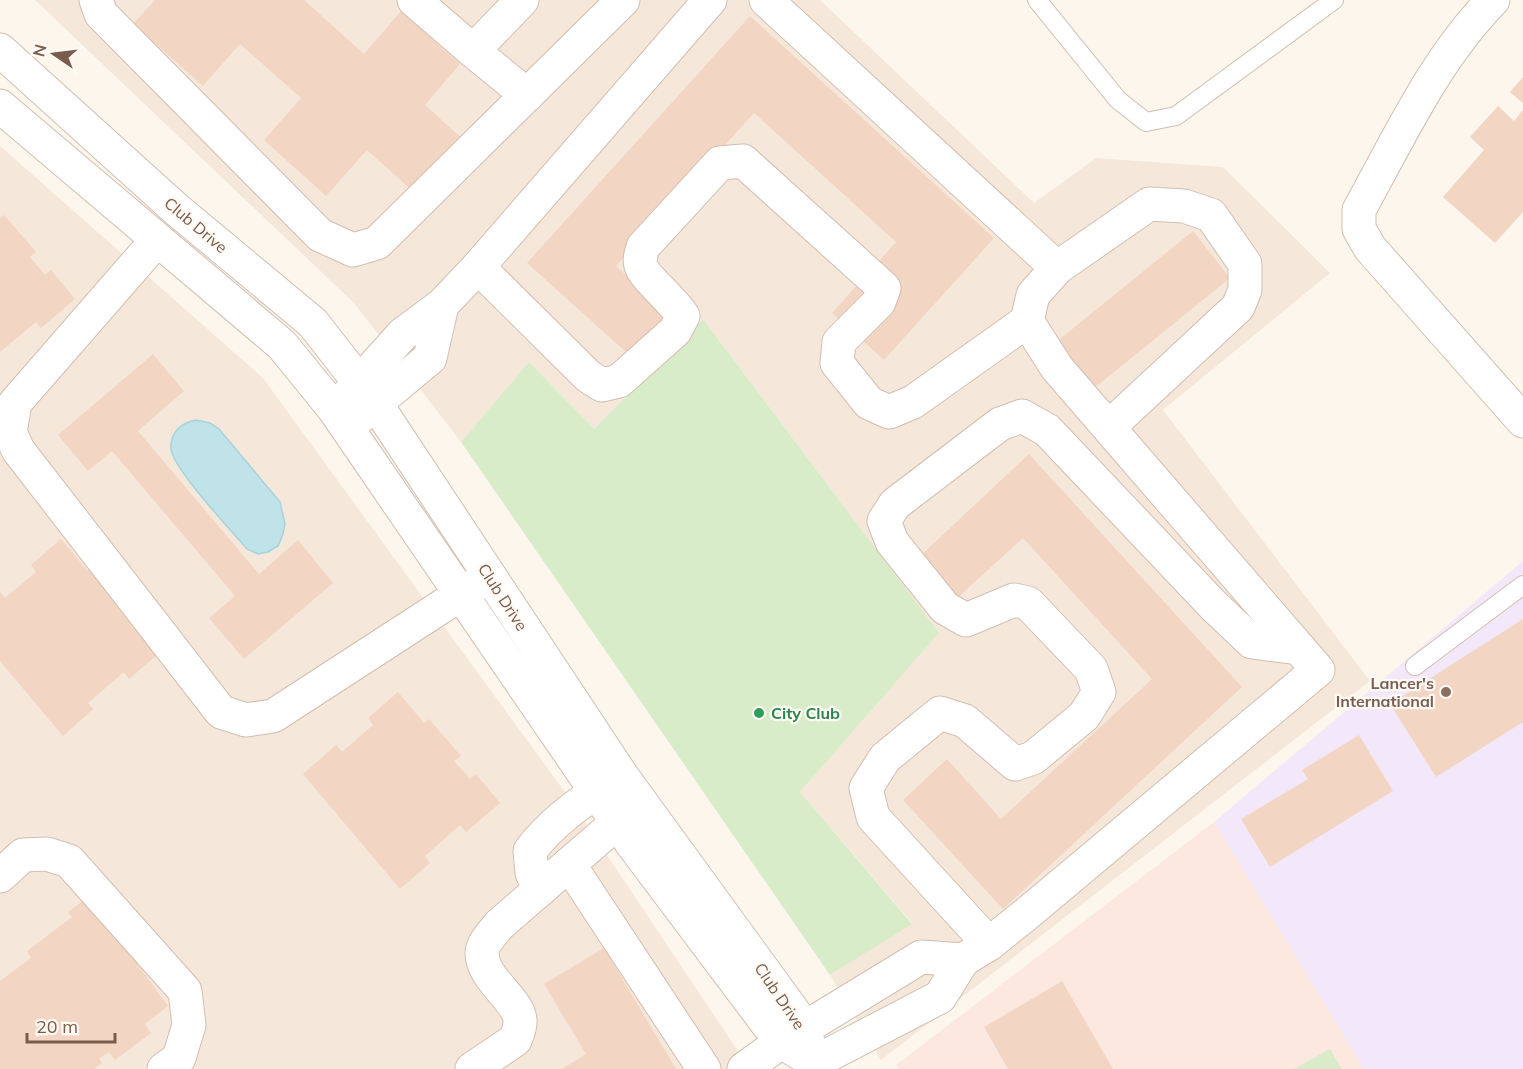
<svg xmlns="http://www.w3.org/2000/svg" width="1523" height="1069" viewBox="0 0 1523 1069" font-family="Mulish,sans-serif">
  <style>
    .residential { fill: #f5e8da }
    .commercial { fill: #fde8e0 }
    .education { fill: #f3e8fa }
    .green { fill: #d8ecc9 }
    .water { fill: #bfe3e8; stroke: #a5d3da; stroke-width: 1.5 }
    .building { fill: #f3d5c3 }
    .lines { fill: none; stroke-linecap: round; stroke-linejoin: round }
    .service-casing { stroke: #d1beb0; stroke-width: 20 }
    .minor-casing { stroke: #d1beb0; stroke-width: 35 }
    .service { stroke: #fff; stroke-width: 18 }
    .minor { stroke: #fff; stroke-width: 33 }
    .education-dot { fill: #8d6e63; stroke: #fffaf3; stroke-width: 2 }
    .leisure-dot { fill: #2e9e5b; stroke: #fffaf3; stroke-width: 2 }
    .labels { text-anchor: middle; stroke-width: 4.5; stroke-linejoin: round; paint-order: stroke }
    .street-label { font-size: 16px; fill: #7a5c4d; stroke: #fffaf3 }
    .education-label { font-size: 16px; font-weight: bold; fill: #785e54; stroke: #fffaf3; text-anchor: end }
    .leisure-label { font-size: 16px; font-weight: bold; fill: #27864d; stroke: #fffaf3; text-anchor: start }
  </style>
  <rect width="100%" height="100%" fill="#fdf6ec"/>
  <g class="residential">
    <polygon points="35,0 820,0 1034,203 1096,158 1223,167 1330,273 1163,410 1370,681 881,1060 830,975 912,923 800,792 939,633 703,319 594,429 529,362 461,442 354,303"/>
    <polygon points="0,146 263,378 564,791 750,1069 0,1069"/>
  </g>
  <polygon class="commercial" points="1214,822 1364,1069 899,1069 896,1065"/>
  <polygon class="education" points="1523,561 1523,1069 1364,1069 1214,822"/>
  <g class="green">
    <polygon points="703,319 939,633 800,792 912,924 830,975 461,442 529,362 594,429"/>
    <polygon points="1330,1049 1342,1069 1294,1069"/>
  </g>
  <path class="water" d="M196 420 210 423 219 429 280 502 285 524 283 534 278 546 268 552 258 554 247 549C231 530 173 469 171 449 170 432 181 423 196 420Z"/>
  <g class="building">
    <polygon points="155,0 304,0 364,54 401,11 460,64 425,105 466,142 418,196 367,150 326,196 264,140 301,98 240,44 203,86 133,24"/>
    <polygon points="750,16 994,238 884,360 832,313 896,242 754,113 616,266 675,320 637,362 527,263"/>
    <polygon points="1523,77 1523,103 1510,92"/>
    <polygon points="1498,106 1514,121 1523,110 1523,212 1495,243 1443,197 1484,150 1470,137"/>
    <polygon points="4,215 36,252 30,257 45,275 51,270 75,299 41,328 36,322 0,352 0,218"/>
    <polygon points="1193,231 1230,278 1093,389 1055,343"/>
    <polygon points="153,354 184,391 138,431 259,574 298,540 333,583 244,659 209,618 235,596 112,451 88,471 58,435"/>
    <polygon points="1029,454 1242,687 1003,909 903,800 947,759 1001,819 1152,679 1023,538 955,600 917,559"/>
    <polygon points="61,539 87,570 93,565 124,602 118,608 133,626 139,621 163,650 129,679 124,672 88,703 93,709 63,736 0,661 0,592 5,598 36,572 31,565"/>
    <polygon points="1523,619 1523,722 1436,777 1390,704"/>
    <polygon points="398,692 424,723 429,719 461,756 454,761 470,779 476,774 500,803 466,832 460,825 425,856 430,863 400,889 303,774 336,745 342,752 373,725 368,718"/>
    <polygon points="1359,735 1393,791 1270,867 1241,819 1308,779 1302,770"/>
    <polygon points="88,897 168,1006 145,1024 151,1033 115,1060 109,1052 99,1059 102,1063 94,1069 0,1069 0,981 31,958 27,951 72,917 68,912"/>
    <polygon points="604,948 676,1069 562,1069 586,1054 544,984"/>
    <polygon points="1062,981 1113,1069 1008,1069 984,1027"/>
  </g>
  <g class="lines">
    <g class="service-casing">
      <g id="service">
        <polyline points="1037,0 1118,100 1146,122 1176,116 1334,0"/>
        <polyline points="1415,666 1523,585"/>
      </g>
    </g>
    <g class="minor-casing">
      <g id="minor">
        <polyline points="96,0 101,14 320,235 353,250 377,243 623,0"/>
        <polyline points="414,0 473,51"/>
        <polyline points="522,0 473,51 527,95"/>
        <polyline points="766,0 1057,268"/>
        <path d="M1493 0C1435 59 1399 138 1359 210V229L1370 248 1523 421"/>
        <polyline points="0,50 176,209 313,323 376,404 622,776 801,1022 815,1062 820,1069"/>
        <polyline points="0,106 282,345 334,409 630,841 781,1042 815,1062"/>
        <polyline points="157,240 15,403 10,432 18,450 221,712 246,720 273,716 478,583"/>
        <path d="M478 267 588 376 602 385 619 381 675 331 683 316C674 301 644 277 641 266 639 259 641 254 643 247L720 163 743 161 884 288 879 302 839 342 837 363 869 403 889 412 913 402 1027 321"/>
        <polyline points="346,397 403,334 442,305 478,267 710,0"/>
        <polyline points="358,418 430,358 442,305"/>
        <polyline points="569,864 704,1069"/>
        <polyline points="0,876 23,855 47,854 69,861 185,991 189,1025 179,1058 164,1069"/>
        <path d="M540 890 532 873 530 851C552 821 585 798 617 779"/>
        <polyline points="989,944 873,817 866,788 885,758 940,713 965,721 1015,764 1033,758 1084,716 1099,692 1091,669 1028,603 1014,600 966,620 945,608 892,542 884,521 895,504 1000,424 1022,416 1047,430 1213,605 1252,642 1299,648"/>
        <polyline points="803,1029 921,957 963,960"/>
        <polyline points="815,1062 940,997 963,960 989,944 1024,916 1318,670 1057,368 1027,321 1033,295 1057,268 1149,204 1184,206 1211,215 1245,264 1245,290 1238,307 1109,427"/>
        <path d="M472 1069 515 1040C517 1035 520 1029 520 1022 521 1001 482 980 482 953 482 943 494 932 499 925L635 807"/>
        <polyline points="744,1069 781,1042"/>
      </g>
    </g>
    <use href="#service" class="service"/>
    <use href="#minor" class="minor"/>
  </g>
  <circle class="education-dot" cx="1446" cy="692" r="6"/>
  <circle class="leisure-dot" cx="759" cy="713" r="6"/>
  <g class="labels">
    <g class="street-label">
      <text transform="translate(196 225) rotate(40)" y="6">Club Drive</text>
      <text transform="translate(503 597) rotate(57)" y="6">Club Drive</text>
      <text transform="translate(780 996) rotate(56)" y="6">Club Drive</text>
    </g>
    <g class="education-label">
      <text x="1434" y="689">Lancer's<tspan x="1434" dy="18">International</tspan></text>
    </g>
    <g class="leisure-label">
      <text x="771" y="719">City Club</text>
    </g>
  </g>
  <g transform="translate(54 54) rotate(284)" stroke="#fffaf3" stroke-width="4.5" paint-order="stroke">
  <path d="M0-4.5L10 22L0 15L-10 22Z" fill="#7a5c4d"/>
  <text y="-9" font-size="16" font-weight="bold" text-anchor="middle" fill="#7a5c4d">N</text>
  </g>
  <path d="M27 1033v9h88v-9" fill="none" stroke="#7a5c4d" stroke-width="3"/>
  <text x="36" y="1033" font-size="18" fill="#7a5c4d" stroke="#fffaf3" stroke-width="4.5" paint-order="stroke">20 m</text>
</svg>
